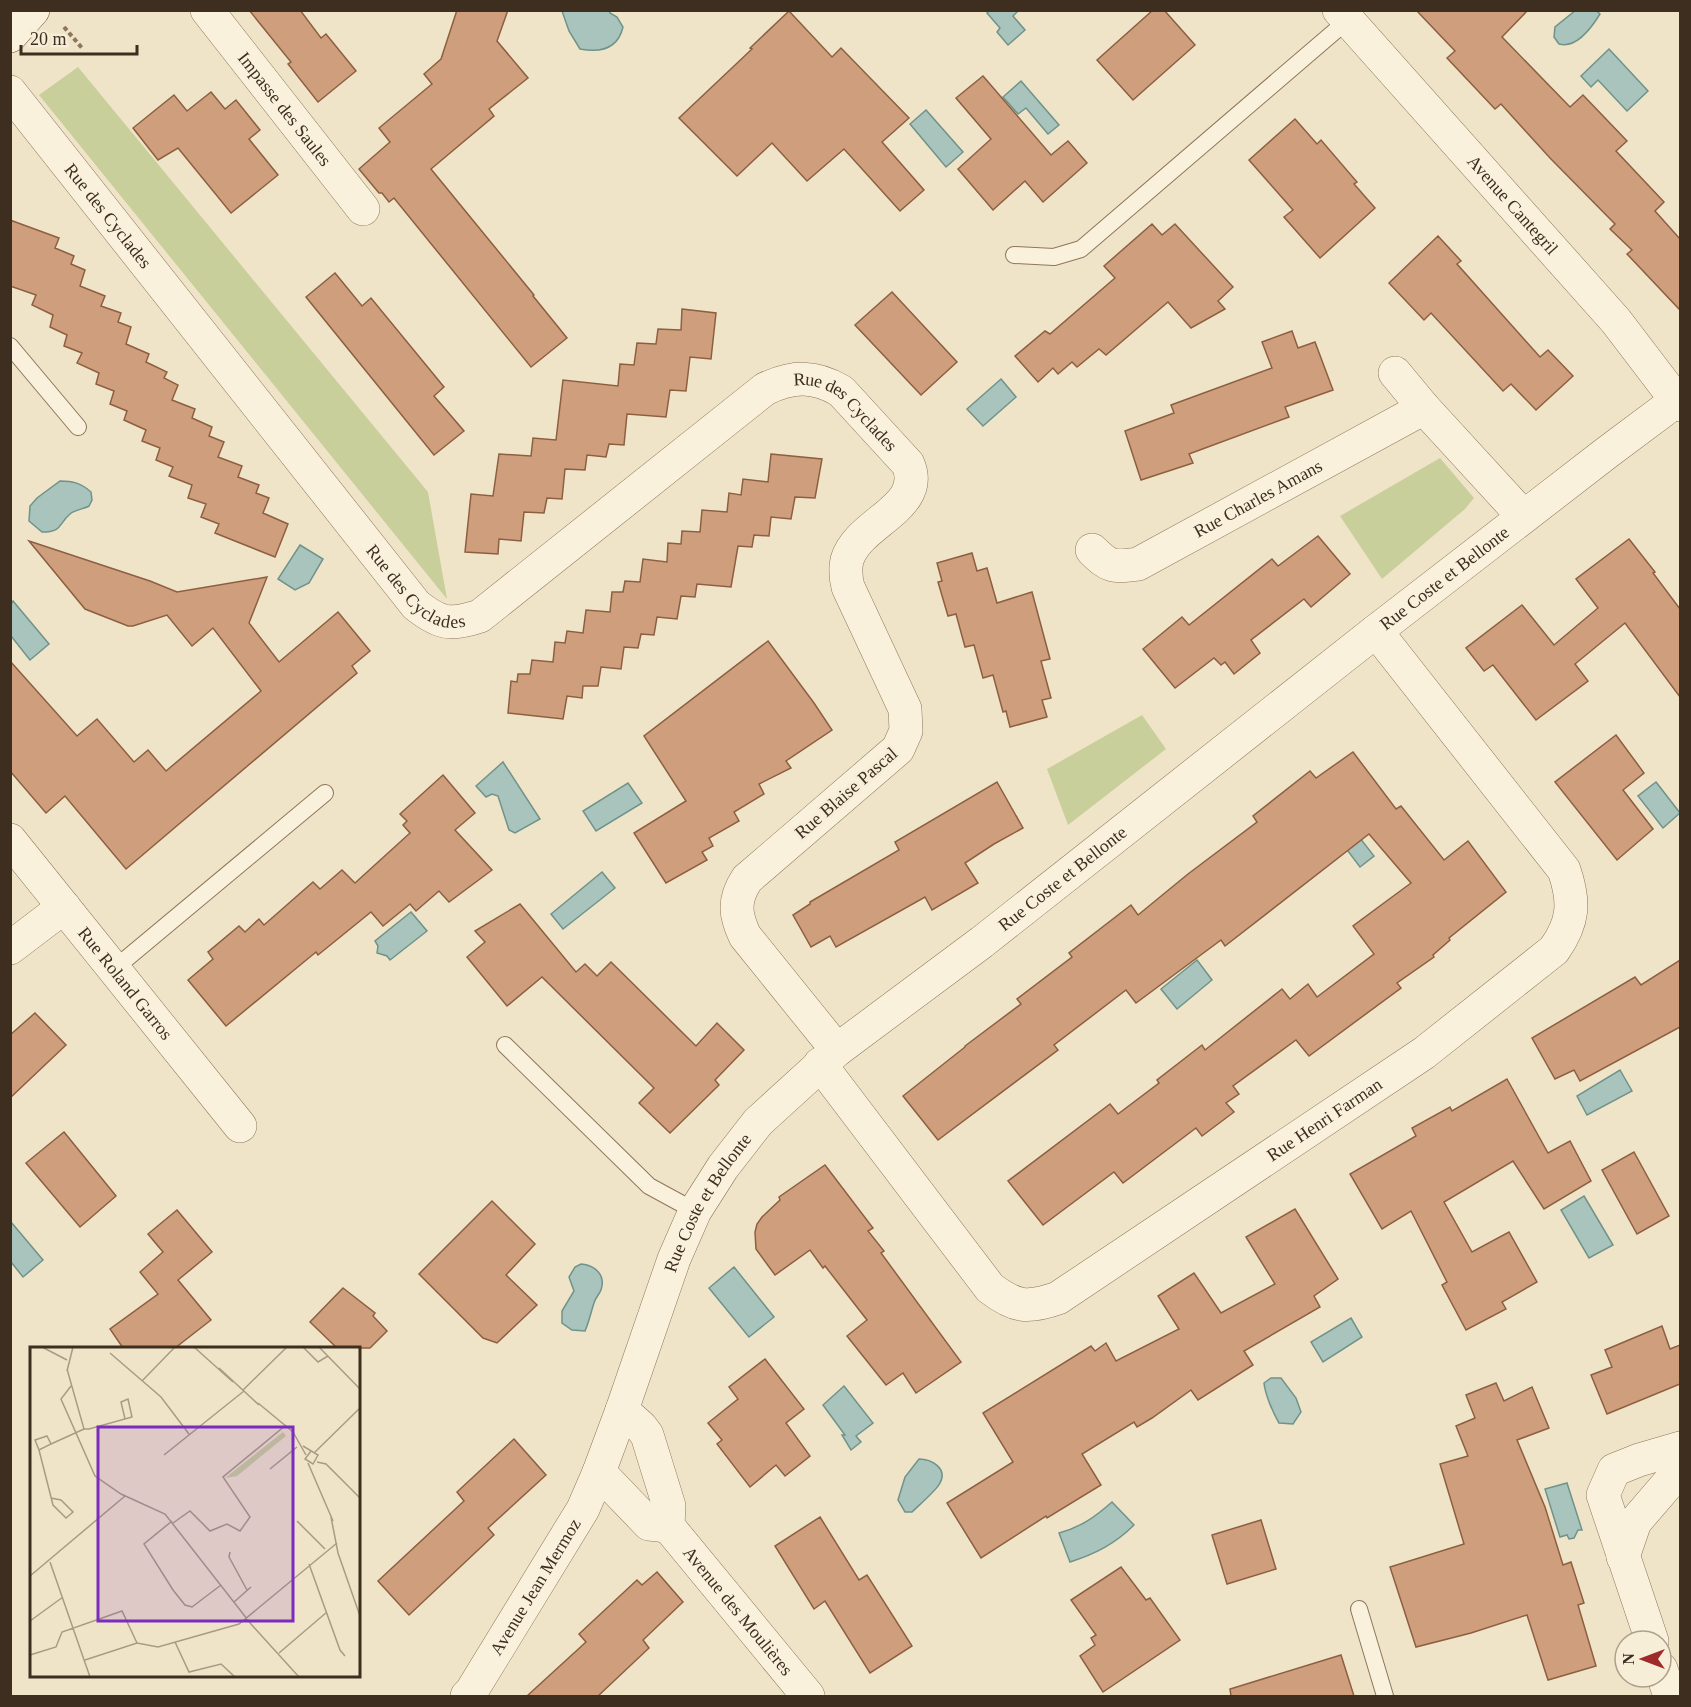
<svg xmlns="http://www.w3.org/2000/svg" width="1691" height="1707" viewBox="0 0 1691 1707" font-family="Georgia,serif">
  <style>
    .green { fill: #c9cf9b }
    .water { fill: #a9c4bc; stroke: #6f938a; stroke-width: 1.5 }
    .building { fill: #cf9f7d; stroke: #8d5f41; stroke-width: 1.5 }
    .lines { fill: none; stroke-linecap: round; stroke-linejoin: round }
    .service-casing { stroke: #8d765c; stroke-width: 18 }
    .minor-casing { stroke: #8d765c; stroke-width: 34 }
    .secondary-casing { stroke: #6f573f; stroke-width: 34 }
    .path { stroke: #8d765c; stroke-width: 4; stroke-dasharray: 4.5 3; stroke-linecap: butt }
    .service { stroke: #faf1dc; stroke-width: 16 }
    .minor { stroke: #faf1dc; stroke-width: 33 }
    .secondary { stroke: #faf1dc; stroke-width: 33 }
    .labels { text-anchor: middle; stroke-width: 6; stroke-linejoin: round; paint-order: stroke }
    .street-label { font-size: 18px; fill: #3d2e20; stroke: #f7eed8 }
    .inset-road { fill: none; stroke: #a89b85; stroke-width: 1.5 }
    .view { fill: #7b2cbf; fill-opacity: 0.15; stroke: #7b2cbf; stroke-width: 3 }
    .inset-edge { fill: none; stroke: #3d2e20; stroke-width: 3 }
  </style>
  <rect width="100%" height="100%" fill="#f0e4c8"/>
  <g class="green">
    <polygon points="78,67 428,492 447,599 39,95"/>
    <polygon points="1440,458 1474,498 1465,509 1382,579 1340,516"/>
    <polygon points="1142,715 1166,749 1068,825 1047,769"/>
  </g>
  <g class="water">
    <polygon points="990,10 1016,11 1017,12 1013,16 1025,30 1008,45 997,32 1000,28 987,13"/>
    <path d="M1576 10 1597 11 1600 14C1592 27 1577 49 1559 44L1554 37 1555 27Z"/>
    <path d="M562 11H609L610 13 617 17 623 27C618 48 601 53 580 49L569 31Z"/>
    <polygon points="1609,49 1648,91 1627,111 1598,80 1591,87 1581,76"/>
    <polygon points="1021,81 1059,125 1048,134 1026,108 1018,114 1003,97"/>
    <polygon points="926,110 963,152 946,167 910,124"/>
    <polygon points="1001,379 1016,397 983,426 967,409"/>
    <path d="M60 481C73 481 81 483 91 492L92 500 89 506C84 509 74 510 70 514 58 524 63 532 42 532L29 521 30 506 37 498Z"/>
    <polygon points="300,545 323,559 309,583 295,590 278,579"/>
    <polygon points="13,601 49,644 30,660 11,636 11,604"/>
    <polygon points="503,762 540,819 515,833 509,830 498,796 492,794 486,797 476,786"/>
    <polygon points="1656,782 1680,813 1663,828 1638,796"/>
    <polygon points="628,783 642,803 596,831 583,811"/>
    <polygon points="1349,824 1374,856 1360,867 1335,834"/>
    <polygon points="602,872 615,888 563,929 551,914"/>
    <polygon points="411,912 427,931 390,960 387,956 377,953 378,946 375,941"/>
    <polygon points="1197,960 1212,980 1177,1009 1161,989"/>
    <polygon points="1620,1070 1632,1091 1587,1115 1577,1096"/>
    <polygon points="1584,1196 1613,1245 1589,1258 1561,1210"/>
    <polygon points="11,1222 43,1260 23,1277 11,1262"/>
    <path d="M581 1264C595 1265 606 1275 601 1290 599 1295 595 1298 594 1303 591 1312 589 1322 585 1331L572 1330 562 1323V1311L574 1291 569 1277 575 1267Z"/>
    <polygon points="734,1267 774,1317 749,1337 709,1288"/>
    <polygon points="1351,1318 1362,1337 1323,1362 1311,1342"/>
    <path d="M1271 1378H1281L1296 1398 1301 1412 1293 1424 1279 1423C1273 1413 1265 1394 1264 1383Z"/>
    <polygon points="844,1386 873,1423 856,1436 861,1442 851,1450 842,1435 845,1435 823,1405"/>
    <path d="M919 1459C931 1459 948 1468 940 1483 936 1491 919 1505 912 1512H905L898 1500 905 1477Z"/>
    <polygon points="1567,1483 1582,1530 1578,1530 1574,1538 1569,1539 1567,1535 1560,1537 1545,1489"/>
    <path d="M1112 1502 1134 1525C1115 1544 1095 1554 1070 1562L1059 1533C1081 1527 1095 1517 1112 1502Z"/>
  </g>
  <g class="building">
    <polygon points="249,10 300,10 321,38 326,34 356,71 318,102 288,64 291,62"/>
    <polygon points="457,10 508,10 497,41 528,78 489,109 494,116 431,169 534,295 533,296 567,338 531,367 394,198 389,202 382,193 379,193 359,169 390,142 379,128 432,84 424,74 441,59"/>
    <polygon points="1153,10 1164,10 1195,45 1133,100 1097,60"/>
    <polygon points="1416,10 1528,10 1502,37 1570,107 1583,95 1627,141 1616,151 1664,202 1655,211 1680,239 1680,310 1627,254 1632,250 1610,229 1615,224 1550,158 1501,104 1495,109 1447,58 1455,51"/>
    <polygon points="789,11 832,57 841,48 909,118 882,142 924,190 900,211 844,149 807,181 772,143 737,176 679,118 752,49 750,48"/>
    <polygon points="983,76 1051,155 1068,141 1087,163 1043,202 1025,181 993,210 958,169 991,139 956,98"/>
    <polygon points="211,92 225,109 236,100 260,130 249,139 278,175 231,213 178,148 158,160 133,128 174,95 187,111"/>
    <polygon points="1295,119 1317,144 1321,140 1357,182 1354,184 1375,208 1320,258 1284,217 1293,210 1249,160"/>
    <polygon points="10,220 59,238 55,248 74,256 71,264 85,270 80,286 105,296 101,306 121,313 118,322 131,327 126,344 149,354 146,362 167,372 164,378 178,385 172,400 195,409 192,418 212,427 209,436 224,442 218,457 242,466 238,477 259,485 256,493 269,498 263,513 288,524 275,557 215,533 219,524 201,517 206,504 188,498 192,485 169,476 173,467 156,460 160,448 142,441 146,430 124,420 127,411 110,404 114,391 96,384 99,373 77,363 82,353 64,346 67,335 50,327 53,315 32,305 36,295 10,286"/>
    <polygon points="1152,224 1162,235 1175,224 1233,287 1218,301 1225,309 1191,328 1168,302 1106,355 1099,349 1077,367 1072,362 1058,374 1053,368 1038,382 1015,356 1045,331 1050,334 1115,278 1104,266"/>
    <polygon points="1438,236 1461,261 1457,264 1540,357 1548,350 1573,376 1536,410 1511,384 1503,391 1431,313 1424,320 1389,283"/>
    <polygon points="335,273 362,306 371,298 444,387 434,396 464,431 434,455 306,297"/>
    <polygon points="892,292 957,362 921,395 855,325"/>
    <polygon points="682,309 716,313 711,359 690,357 686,391 670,390 666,417 627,414 624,445 609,444 606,457 587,455 585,470 565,469 562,499 547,498 544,513 524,512 521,541 499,539 498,554 465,552 471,494 493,496 499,454 531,456 533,438 556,440 563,380 618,386 620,364 634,365 637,343 656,344 658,329 681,330"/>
    <polygon points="1292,331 1298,348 1315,342 1333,390 1285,407 1289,417 1189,454 1193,463 1141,480 1125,431 1174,413 1171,405 1272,368 1262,342"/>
    <polygon points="771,454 822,459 815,498 795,497 791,519 771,517 769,536 754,535 752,547 738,546 731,587 697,584 695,597 681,596 677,619 657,617 654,635 641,634 638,648 624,647 621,669 601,667 598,686 583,686 582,698 567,696 563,719 508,713 511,681 517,682 518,674 530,674 532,660 553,662 555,642 565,643 567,631 583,633 586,610 610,612 612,592 623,592 625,581 640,582 643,559 667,562 668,543 681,544 682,531 700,532 702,510 727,512 729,493 741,495 743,479 768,482"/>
    <polygon points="1318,536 1350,574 1311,607 1304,599 1251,640 1260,653 1234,674 1225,662 1221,665 1214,658 1175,688 1143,649 1182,617 1189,625 1272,559 1278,566"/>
    <polygon points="1629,539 1655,572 1653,573 1680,609 1680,697 1625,623 1575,664 1588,681 1536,720 1493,665 1484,671 1466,648 1522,605 1554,645 1598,608 1576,579"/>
    <polygon points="29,541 150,581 177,592 267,577 249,623 279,662 338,612 370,651 352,666 357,673 126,869 65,796 46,813 10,771 10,661 77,736 97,719 134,762 148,750 166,771 261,691 213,628 192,646 167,615 133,626 128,626 85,609"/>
    <polygon points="972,553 977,571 987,568 997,603 1032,592 1050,659 1041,661 1051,698 1042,700 1047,717 1010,727 1006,711 1003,712 993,675 983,678 974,645 965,647 956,614 948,616 938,582 942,581 937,563"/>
    <polygon points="768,641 814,703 832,730 786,761 791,768 759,784 764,794 734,812 739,821 709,838 713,846 702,852 707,860 666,883 634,833 686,801 644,736"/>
    <polygon points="1616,735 1644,773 1623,790 1653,829 1617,860 1555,782"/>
    <polygon points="1353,752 1396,809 1401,806 1444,860 1468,841 1506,892 1449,938 1450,940 1433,955 1434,957 1397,983 1401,988 1309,1056 1296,1040 1233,1086 1239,1094 1226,1103 1234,1112 1202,1136 1196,1128 1123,1183 1114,1172 1043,1225 1008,1181 1110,1104 1118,1114 1159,1083 1157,1080 1202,1045 1205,1050 1282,989 1290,999 1308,984 1317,997 1374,954 1353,926 1411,883 1369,834 1225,946 1221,940 1136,1003 1126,990 1054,1045 1058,1050 938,1140 903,1096 965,1047 965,1046 1021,1004 1017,999 1072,957 1069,953 1131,905 1138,915 1188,874 1257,822 1253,816 1310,771 1316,778"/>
    <polygon points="443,775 475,813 455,830 492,870 449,902 439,891 416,911 410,904 383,926 371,912 318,955 316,952 226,1026 188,980 213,959 208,952 239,926 245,932 259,919 264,925 313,882 320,889 342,870 355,883 410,833 403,825 407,821 400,814"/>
    <polygon points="997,782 1023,828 994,844 965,863 978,883 932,910 925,897 836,947 830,936 811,947 793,915 810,904 810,902 899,850 895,842"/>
    <polygon points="520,904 576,972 585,964 597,976 611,962 696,1046 717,1023 744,1050 715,1080 719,1085 670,1133 639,1103 654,1088 542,977 507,1006 467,957 485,942 475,931"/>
    <polygon points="1680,960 1680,1027 1580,1081 1574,1070 1555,1079 1532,1038 1635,977 1641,985"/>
    <polygon points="35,1013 66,1045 10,1098 10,1035"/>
    <polygon points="1507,1079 1548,1153 1570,1141 1591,1181 1544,1209 1513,1161 1444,1202 1472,1252 1509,1232 1537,1282 1502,1302 1506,1309 1466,1330 1442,1285 1447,1282 1411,1211 1382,1229 1350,1174 1416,1136 1412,1128 1450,1107 1452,1111"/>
    <polygon points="64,1132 116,1196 80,1227 26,1163"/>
    <polygon points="1634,1152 1669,1216 1637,1234 1602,1170"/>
    <polygon points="825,1165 873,1228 868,1231 884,1251 881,1253 961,1362 916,1393 903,1373 886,1385 847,1336 867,1320 825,1266 823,1268 810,1250 775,1275 756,1249 755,1232 757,1224 762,1217 780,1200 779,1197"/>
    <polygon points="492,1201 535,1244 506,1275 537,1305 497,1343 483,1338 419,1274"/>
    <polygon points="1295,1209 1338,1279 1314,1296 1320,1307 1244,1351 1253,1365 1198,1400 1191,1390 1152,1418 1137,1427 1134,1422 1082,1454 1101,1485 1047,1518 1046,1516 981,1558 947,1503 1013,1462 983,1413 1091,1346 1095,1351 1106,1343 1116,1361 1179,1329 1158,1296 1194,1273 1221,1313 1275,1284 1246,1237"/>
    <polygon points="177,1210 212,1252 178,1280 211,1320 175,1348 123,1348 110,1329 158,1294 140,1272 163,1252 148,1234"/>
    <polygon points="343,1288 375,1313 373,1316 387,1331 370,1348 337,1348 310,1322"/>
    <polygon points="1662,1326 1670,1349 1680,1345 1680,1384 1607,1414 1591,1375 1612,1367 1605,1350"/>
    <polygon points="765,1359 804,1409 786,1423 810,1456 785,1476 776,1465 750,1487 717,1444 722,1440 708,1423 738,1399 729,1387"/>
    <polygon points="1496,1383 1504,1401 1532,1387 1549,1428 1517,1440 1545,1507 1563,1565 1571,1562 1584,1603 1578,1605 1596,1666 1548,1680 1527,1615 1471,1633 1416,1647 1390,1567 1464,1544 1440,1464 1468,1456 1456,1426 1475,1418 1466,1395"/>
    <polygon points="514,1439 546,1475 488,1528 494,1535 409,1615 378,1581 464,1501 457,1492"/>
    <polygon points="820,1517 859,1580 867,1575 912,1646 870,1673 825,1601 814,1609 775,1546"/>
    <polygon points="1261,1520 1276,1569 1227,1584 1212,1535"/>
    <polygon points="1121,1567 1146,1600 1150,1598 1180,1640 1103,1692 1080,1656 1095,1645 1091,1638 1096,1635 1071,1600"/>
    <polygon points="657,1572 683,1602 643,1640 649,1648 598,1696 527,1696 586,1642 579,1634 637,1580 642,1585"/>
    <polygon points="1341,1655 1354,1696 1231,1696 1230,1689"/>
  </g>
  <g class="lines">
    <g class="service-casing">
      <g id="service">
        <polyline points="1014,255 1054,257 1081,249 1348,20"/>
        <polyline points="10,346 78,427"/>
        <polyline points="114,969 325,793"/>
        <polyline points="505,1045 649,1186 695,1211"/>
        <polyline points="1359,1609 1385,1696"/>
      </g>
    </g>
    <g class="minor-casing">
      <g id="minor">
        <path id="s1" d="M207 10 363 209"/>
        <path id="s2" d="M1339 10 1616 321 1680 405"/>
        <path id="s3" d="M10 92 416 605C440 624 450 626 480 616L765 389C793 376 814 375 841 391L908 464C927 508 858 522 847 560 845 569 846 579 848 587L905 709 906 731 898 749 747 879C733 900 735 915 745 936L837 1050"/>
        <polyline points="1395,373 1424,408 1523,516"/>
        <path id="s4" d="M1092 550C1110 568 1113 567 1138 564L1424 408"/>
        <path id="s5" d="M10 840 240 1126"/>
        <polyline points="10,948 64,907"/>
        <path id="s6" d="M820 1064 990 1288C1015 1307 1027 1309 1058 1298L1424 1053 1554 950C1574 922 1575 902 1564 870L1376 631"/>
        <path id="s7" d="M622 1410 641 1427 647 1435 669 1506 668 1526 808 1696"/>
        <polyline points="599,1472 649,1524 668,1526"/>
        <polyline points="1623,1557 1635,1522 1678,1472 1675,1451"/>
        <polyline points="1652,1641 1603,1495 1614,1470 1639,1460 1680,1448"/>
        <polyline points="1661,1669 1670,1696"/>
        <path id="s8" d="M467 1696 471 1692 583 1509 599 1472 622 1410 674 1259 695 1211 723 1167 758 1122 837 1050 982 942 1376 631 1609 451 1680 398"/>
      </g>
    </g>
    <g class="secondary-casing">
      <polyline id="secondary" points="10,36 33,10"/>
    </g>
    <polyline class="path" points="64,27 82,48"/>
    <use href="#service" class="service"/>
    <use href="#minor" class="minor"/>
    <use href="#secondary" class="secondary"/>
  </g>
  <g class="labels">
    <g class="street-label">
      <text dy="6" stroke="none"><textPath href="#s1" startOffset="126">Impasse des Saules</textPath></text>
      <text dy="6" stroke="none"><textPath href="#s2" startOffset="261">Avenue Cantegril</textPath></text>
      <text dy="6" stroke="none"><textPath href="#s3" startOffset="158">Rue des Cyclades</textPath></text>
      <text dy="6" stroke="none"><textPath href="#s3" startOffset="1182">Rue des Cyclades</textPath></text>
      <text dy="6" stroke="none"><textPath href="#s4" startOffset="188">Rue Charles Amans</textPath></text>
      <text dy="6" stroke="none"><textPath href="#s8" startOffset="1524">Rue Coste et Bellonte</textPath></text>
      <text dy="6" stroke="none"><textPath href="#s3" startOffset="644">Rue des Cyclades</textPath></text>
      <text transform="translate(846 793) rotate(-41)" y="6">Rue Blaise Pascal</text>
      <text dy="6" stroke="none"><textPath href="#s8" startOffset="1038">Rue Coste et Bellonte</textPath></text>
      <text dy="6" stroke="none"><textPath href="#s5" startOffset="184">Rue Roland Garros</textPath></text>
      <text dy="6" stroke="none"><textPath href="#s6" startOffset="675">Rue Henri Farman</textPath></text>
      <text dy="6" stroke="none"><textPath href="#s8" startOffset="552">Rue Coste et Bellonte</textPath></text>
      <text dy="6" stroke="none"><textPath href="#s8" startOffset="129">Avenue Jean Mermoz</textPath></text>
      <text dy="6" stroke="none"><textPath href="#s7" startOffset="240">Avenue des Moulières</textPath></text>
    </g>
  </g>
  <g transform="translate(30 1347)">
    <rect width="330" height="330" fill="#f0e4c8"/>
    <path d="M253 85 256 89 207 129 195 131Z" fill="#c9cf9b"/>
    <path class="inset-road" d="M12 0 37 13M164 0 203 35M273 0 288 15 298 9M289 0 330 42M80 6 131 50 159 87M189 21 229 58M37 24 43 0M112 34 145 0M41 39 31 52 65 129 91 147 135 167 221 277 269 330M213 43 257 0M228 56 263 85 276 108M54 82H59L102 70 98 52 91 55 95 72M17 89 21 97 9 103 5 93ZM21 97 54 82 37 22M273 99 288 108 283 117 275 112 281 104M9 103 23 158 36 171 43 165 31 153 21 151M285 105 330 61M134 108 214 44M287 115 296 117 330 151M278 116 303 174M240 122 267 100M301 170 308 206 330 269M142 174 114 197 143 243 155 258 162 260 191 238M267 174 295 202M143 176 160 164 180 184 197 177 210 184 220 170 193 130 256 78M200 205 199 210 217 243M20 215 60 330M279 217 310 303 315 309M0 229 95 149M204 255 221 240M0 274 33 250M145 295 159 325 191 317 205 330M249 306 297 265M0 308 26 300 32 285 92 264 107 296M55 313 107 296 128 300 209 277 307 196"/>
    <path class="view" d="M68 80H263V274H68Z"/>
    <rect width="330" height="330" class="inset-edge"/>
  </g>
  <rect width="1691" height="1707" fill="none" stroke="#3d2e20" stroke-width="24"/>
  <g transform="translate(1643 1659) rotate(270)"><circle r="28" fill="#f7eed8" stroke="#ada18e" stroke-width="1.5"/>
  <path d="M0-4.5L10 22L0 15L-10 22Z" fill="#9e2a2b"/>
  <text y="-9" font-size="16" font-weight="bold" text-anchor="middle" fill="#3d2e20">N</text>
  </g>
  <path d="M21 45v9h116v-9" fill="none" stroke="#3d2e20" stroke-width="3"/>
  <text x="30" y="45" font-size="18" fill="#3d2e20" stroke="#f7eed8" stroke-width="4.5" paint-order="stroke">20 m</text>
</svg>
